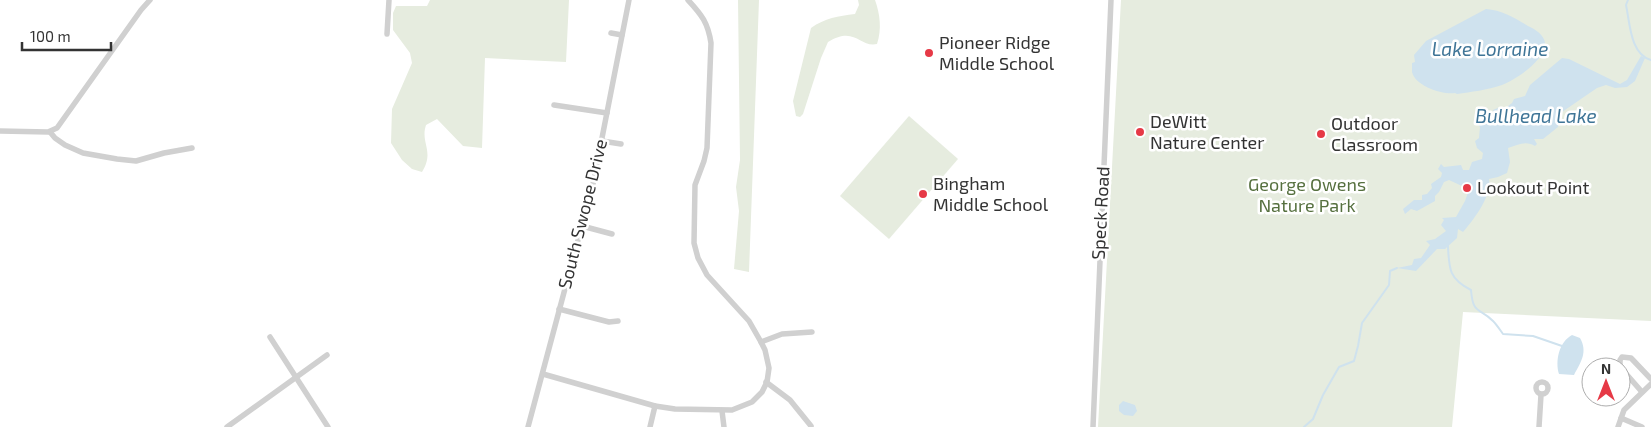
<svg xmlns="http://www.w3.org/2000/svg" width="1651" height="427" viewBox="0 0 1651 427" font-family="'Exo 2',sans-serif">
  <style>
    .green { fill: #e6ecdf }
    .water { fill: #cfe2ee }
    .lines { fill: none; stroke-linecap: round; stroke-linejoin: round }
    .stream { stroke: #cfe2ee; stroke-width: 2 }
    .street { stroke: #d0d0d0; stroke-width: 5.5 }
    .poi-dot { fill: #e63946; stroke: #fff; stroke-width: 2 }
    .labels { text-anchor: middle; stroke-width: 5; stroke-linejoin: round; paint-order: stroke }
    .poi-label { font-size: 18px; fill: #333; stroke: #fff; text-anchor: start }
    .park-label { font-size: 18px; fill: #56703f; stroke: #fff }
    .street-label { font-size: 18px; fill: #333; stroke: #fff }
    .water-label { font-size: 19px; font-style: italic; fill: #3f7597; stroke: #fff }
  </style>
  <rect width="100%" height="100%" fill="#fff"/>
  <g class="green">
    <path d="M430 0H569L566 62 485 58 482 148 463 146 437 119 426 125C420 143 435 151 422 172L412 169 402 160 391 143 392 109 412 63 410 53 393 30V13L396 6H427Z"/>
    <polygon points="738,0 759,0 749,272 734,269 739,211 736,187 740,160"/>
    <path d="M858 0H875C880 14 882 29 877 44 860 48 855 25 828 42L821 58 803 114 800 117 796 116 793 101 811 28C825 18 838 16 855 14L859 5Z"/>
    <polygon points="1121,0 1651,0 1651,321 1463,312 1452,427 1098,427"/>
    <polygon points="909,116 958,159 889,239 840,196"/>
  </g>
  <g class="water">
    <path d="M1486 9C1502 10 1515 18 1528 26 1535 29 1546 36 1545 45 1544 61 1515 80 1502 85 1487 90 1471 92 1457 94L1455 93C1443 95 1415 86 1412 72 1412 71 1412 64 1412 63L1415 62 1414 55 1426 41Z"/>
    <path d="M1641 56 1645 58 1635 81 1627 87 1615 88 1606 85 1597 88 1562 112 1558 127 1543 139H1534L1537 144 1535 146C1526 140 1517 145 1508 148L1510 162 1507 173 1498 177 1489 179C1492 196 1474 219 1463 232L1458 229 1457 238 1445 249H1437L1416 271 1397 268 1412 265 1414 259 1421 258 1430 245 1426 241 1435 239 1446 231 1441 225 1444 220 1442 218 1456 217 1465 201 1470 187 1468 184 1462 186 1449 180 1444 182 1439 192 1435 196V201L1417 211 1411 209 1405 214 1403 209 1414 200H1422V195L1427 194 1432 188 1431 184 1441 177 1442 173 1438 169 1441 164 1444 167 1461 165 1463 170H1469L1472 162 1482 159 1483 153 1477 148 1475 141 1479 138 1480 127 1477 123 1479 121 1495 124 1497 122 1493 110 1500 107 1507 110 1508 106 1512 103 1514 99 1525 96 1530 85 1562 58 1569 59 1620 84 1627 80Z"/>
    <path d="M1572 335 1580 338C1588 352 1581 362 1574 375L1559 374C1555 361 1559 342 1572 335Z"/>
    <polygon points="1123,401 1135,405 1137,411 1133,416 1124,415 1119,411 1119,405"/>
  </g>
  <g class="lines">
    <g class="stream">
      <path d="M1628 0 1626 5C1630 23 1630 54 1651 60"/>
      <path d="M1448 246C1449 269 1449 279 1471 290 1473 315 1479 307 1493 321 1497 325 1500 330 1503 334L1533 336 1562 346"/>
      <polyline points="1304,427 1313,419 1323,395 1339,367 1354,361 1358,346 1362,323 1389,285 1390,271 1397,268"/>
    </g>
    <g class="street">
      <polyline points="611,33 622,35"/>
      <polyline points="387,34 389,0"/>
      <polyline points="554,105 607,113"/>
      <polyline points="0,131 48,132 57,128 141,10 150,0"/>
      <polyline points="50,132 55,138 65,145 83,153 117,159 136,161 164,153 192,148"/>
      <polyline points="602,141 621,144"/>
      <polyline points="582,226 612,234"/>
      <polyline points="559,309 609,322 618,321"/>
      <polyline points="270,337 328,427"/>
      <polyline points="761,342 782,334 812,332"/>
      <polyline points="1620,367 1620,360 1622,357 1631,358 1651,379"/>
      <polyline points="1621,368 1642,392"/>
      <path d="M543 374 655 406 675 409 732 410 752 402 762 392 767 382 769 368 765 350 761 342 749 321 707 275 698 258 694 243 695 185 704 161 707 148 711 43C708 23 702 15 688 0"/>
      <circle cx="1542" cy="388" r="6"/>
      <polyline points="766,382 790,400 811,426"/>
      <polyline points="722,411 724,427"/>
      <polyline points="1621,418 1642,427"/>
      <polyline points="227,427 327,355"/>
      <polyline points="528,427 593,184 629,0"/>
      <polyline points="650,427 655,406"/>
      <polyline points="1093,427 1111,0"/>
      <polyline points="1539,427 1541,395"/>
      <polyline points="1618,427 1624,410 1651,384"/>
    </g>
  </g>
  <g class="poi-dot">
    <circle cx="929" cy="53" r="5"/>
    <circle cx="1140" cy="132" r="5"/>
    <circle cx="1321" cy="134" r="5"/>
    <circle cx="1467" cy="188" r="5"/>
    <circle cx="923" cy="194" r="5"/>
  </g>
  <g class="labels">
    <g class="poi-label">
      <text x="939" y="49">Pioneer Ridge<tspan x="939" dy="21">Middle School</tspan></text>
      <text x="1150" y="128">DeWitt<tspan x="1150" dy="21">Nature Center</tspan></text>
      <text x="1331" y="130">Outdoor<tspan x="1331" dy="21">Classroom</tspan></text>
      <text x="933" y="190">Bingham<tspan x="933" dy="21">Middle School</tspan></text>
      <text x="1477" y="194">Lookout Point</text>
    </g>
    <g class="park-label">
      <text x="1307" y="191">George Owens<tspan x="1307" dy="21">Nature Park</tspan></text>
    </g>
    <g class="street-label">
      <text transform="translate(1101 213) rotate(-87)" y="6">Speck Road</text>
      <text transform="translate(583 214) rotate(-76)" y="6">South Swope Drive</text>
    </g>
    <g class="water-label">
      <text x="1490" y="56">Lake Lorraine</text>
      <text x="1536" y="123">Bullhead Lake</text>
    </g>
  </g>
  <g transform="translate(1606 382)"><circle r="24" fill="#ffffff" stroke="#adadad"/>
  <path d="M0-4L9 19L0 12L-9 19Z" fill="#e63946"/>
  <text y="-8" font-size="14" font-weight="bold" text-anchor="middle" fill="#333333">N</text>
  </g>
  <path d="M22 42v8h89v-8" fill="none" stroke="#333333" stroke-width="2.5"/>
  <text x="30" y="42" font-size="15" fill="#333333" stroke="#ffffff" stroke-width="4" paint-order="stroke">100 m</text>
</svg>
